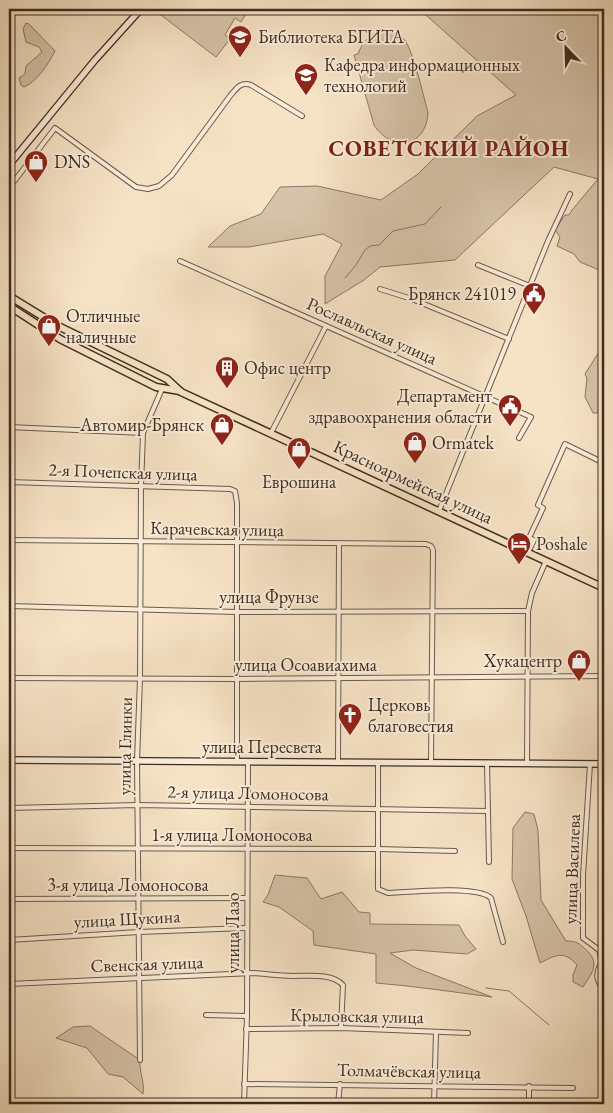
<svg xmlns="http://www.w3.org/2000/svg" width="613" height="1113" viewBox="0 0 613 1113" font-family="'EB Garamond',serif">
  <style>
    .green { fill: #d7c3a9; stroke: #8c7864 }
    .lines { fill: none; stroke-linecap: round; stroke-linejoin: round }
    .stream { stroke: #887460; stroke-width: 1 }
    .street-casing { stroke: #6e5a48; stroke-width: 6 }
    .secondary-casing { stroke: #402c1e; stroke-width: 8 }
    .primary-casing { stroke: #402c1e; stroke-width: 9 }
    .street { stroke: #f9ecd9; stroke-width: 4 }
    .secondary { stroke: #f9ecd9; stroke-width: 5.5 }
    .primary { stroke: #f6e2c5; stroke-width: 6 }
    .labels { text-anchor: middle; stroke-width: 4; stroke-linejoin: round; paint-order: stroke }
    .poi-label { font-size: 18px; fill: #402c1e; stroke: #f9ecd9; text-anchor: start }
    .street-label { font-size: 18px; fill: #402c1e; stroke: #f9ecd9 }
    .district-label { font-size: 22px; font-weight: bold; letter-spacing: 1px; fill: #7a1f14; stroke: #f9ecd9 }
  </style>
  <rect width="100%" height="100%" fill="#f6e2c5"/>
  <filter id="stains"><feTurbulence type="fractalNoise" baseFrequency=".004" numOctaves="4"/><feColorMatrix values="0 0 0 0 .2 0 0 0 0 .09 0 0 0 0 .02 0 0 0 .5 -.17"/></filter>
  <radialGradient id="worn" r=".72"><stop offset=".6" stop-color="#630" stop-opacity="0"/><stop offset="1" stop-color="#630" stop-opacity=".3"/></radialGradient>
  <g class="green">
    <polygon points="153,9 249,9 241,22 235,18 225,35 230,39 216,57"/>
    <polygon points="419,9 604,9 604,272 580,262 574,254 557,246 560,237 555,230 565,215 569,215 572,210 598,179 554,167 455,260 380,267 364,280 325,304 325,276 342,244 323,234 249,247 208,247 230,226 261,214 280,187 317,186 381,200 418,174 477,116 516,95"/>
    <path d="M26 23 29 24 55 51C48 64 38 81 24 87L21 85 19 78 25 74 26 66 42 52 39 47 26 42 23 29Z"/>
    <path d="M379 32C387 32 395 32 402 37 413 46 423 96 428 112 427 147 392 153 374 125L354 55 358 54C362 43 368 36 379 32Z"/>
    <polygon points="604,344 604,413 593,413 585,397 587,378 585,374"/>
    <path d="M525 812 534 814 538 830 541 900 566 941C574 941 578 942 584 948 601 962 593 972 583 987L573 982V975L577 965C564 950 556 955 540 963L526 916 512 879 513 828Z"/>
    <path d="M275 875 307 878 321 899 342 892 359 912 370 913V924L459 925 465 936 476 949 467 954 413 950 390 953 416 968 492 997C453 992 415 986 376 983V954L314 945 313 931 279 907 263 902 268 895Z"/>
    <path d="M90 1026 140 1060C139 1072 145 1082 143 1094L123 1077 108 1074 87 1048 56 1038 73 1027Z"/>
  </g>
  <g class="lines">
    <g class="stream">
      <polyline points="345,278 356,265 365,250 370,246 379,245 393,231 425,224 441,207"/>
      <polyline points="486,988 509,991 549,1025"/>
    </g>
    <g class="street-casing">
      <g id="street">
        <path d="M9 188 55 128 136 187 148 189 159 186 172 175 230 96C236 89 241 81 251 85L302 116"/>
        <polyline points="180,261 531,417 519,438"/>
        <polyline points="478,265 530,286"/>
        <polyline points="380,289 412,299 509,339"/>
        <polyline points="9,427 143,433"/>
        <polyline points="271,433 326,326"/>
        <polyline points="9,482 230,489 235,491 237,503 237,762"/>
        <polyline points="439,511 548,241 570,194"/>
        <polyline points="9,540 426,544 431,546 433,550 431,763"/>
        <polyline points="528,552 534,540 529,538 543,508 538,505 565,444 604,463"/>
        <polyline points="9,606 236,612 528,611"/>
        <polyline points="9,678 236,679 604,676"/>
        <polyline points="338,762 339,544"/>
        <path d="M378 763V889L388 893C409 892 477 885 491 898L503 942"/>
        <polyline points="487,763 489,862"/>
        <polyline points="527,763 528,611 532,593 546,561"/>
        <path d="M590 764 583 875V938L599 950 602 962C594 975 597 980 604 992"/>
        <polyline points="9,808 138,805 488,811"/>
        <polyline points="9,848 377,849 455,851"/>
        <polyline points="9,899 246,898"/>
        <polyline points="9,940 139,932 246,928"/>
        <path d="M9 984 253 973C267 974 280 976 293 976 309 976 332 973 343 985L341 1028"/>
        <polyline points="206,1015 247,1016"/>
        <polyline points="246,1029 341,1028 468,1033"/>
        <polyline points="140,1060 137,761 140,678 141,487 143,433 162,389"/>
        <polyline points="244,1084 573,1088"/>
        <polyline points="529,1086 529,1104"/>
        <polyline points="244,1104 247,1016 248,762"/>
        <polyline points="338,1104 340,1084"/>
        <polyline points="434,1104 436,1032"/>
      </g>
    </g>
    <g class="secondary-casing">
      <g id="secondary">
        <polyline points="9,165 95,60 141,9"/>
        <polyline points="9,760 604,764"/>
      </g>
    </g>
    <g class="primary-casing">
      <g id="primary">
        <polyline points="9,296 58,326 167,379 181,392 604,588"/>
        <polyline points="9,306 60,339 156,387 180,391"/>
      </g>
    </g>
    <use href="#street" class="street"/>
    <use href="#secondary" class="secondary"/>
    <use href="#primary" class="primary"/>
  </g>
  <defs>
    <g id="school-pin" transform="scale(1.25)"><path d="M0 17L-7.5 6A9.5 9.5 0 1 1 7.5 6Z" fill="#8f2418" stroke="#f9ecd9"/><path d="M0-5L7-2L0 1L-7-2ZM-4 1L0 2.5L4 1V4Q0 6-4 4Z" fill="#fff"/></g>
    <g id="university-pin" transform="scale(1.25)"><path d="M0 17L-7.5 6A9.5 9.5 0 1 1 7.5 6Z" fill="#8f2418" stroke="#f9ecd9"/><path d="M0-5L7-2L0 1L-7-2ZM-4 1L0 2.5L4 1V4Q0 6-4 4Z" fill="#fff"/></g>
    <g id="shop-pin" transform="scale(1.25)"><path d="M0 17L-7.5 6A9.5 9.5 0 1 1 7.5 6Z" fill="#8f2418" stroke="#f9ecd9"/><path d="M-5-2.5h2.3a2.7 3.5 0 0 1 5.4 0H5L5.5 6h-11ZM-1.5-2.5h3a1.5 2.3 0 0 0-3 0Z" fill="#fff"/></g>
    <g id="civic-pin" transform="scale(1.25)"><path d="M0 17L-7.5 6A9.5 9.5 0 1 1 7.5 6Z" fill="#8f2418" stroke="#f9ecd9"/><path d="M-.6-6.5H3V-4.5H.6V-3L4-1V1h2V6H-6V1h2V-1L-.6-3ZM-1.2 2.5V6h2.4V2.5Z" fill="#fff"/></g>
    <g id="building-pin" transform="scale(1.25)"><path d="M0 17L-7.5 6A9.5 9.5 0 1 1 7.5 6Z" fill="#8f2418" stroke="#f9ecd9"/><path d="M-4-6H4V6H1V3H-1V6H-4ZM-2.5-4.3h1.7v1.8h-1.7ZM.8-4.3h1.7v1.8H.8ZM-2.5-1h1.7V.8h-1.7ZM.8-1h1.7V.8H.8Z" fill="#fff"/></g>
    <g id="hotel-pin" transform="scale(1.25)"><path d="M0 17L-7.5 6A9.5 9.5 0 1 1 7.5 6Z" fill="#8f2418" stroke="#f9ecd9"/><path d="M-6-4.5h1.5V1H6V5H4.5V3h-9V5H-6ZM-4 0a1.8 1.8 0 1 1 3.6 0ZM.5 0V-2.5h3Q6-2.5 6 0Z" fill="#fff"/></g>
    <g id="church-pin" transform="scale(1.25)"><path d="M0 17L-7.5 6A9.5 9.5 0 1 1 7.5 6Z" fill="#8f2418" stroke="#f9ecd9"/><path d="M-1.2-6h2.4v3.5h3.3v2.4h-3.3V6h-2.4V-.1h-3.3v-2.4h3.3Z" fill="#fff"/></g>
  </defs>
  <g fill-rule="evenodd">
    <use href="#school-pin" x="240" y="37"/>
    <use href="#university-pin" x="306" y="75"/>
    <use href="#shop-pin" x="36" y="162"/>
    <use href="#civic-pin" x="534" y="294"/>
    <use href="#shop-pin" x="49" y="326"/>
    <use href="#building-pin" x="227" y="368"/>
    <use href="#civic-pin" x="510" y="406"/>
    <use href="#shop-pin" x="222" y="425"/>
    <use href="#shop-pin" x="415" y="443"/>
    <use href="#shop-pin" x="299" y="449"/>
    <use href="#hotel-pin" x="519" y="544"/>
    <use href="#shop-pin" x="579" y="661"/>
    <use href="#church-pin" x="350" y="715"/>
  </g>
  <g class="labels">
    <g class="poi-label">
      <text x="258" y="43">Библиотека БГИТА</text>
      <text x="324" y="71">Кафедра информационных<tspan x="324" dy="21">технологий</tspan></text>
      <text x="54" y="168">DNS</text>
      <text x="516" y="300" text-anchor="end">Брянск 241019</text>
      <text x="66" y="322">Отличные<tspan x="66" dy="21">наличные</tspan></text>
      <text x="244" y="374">Офис центр</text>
      <text x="492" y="402" text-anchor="end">Департамент<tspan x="492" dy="21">здравоохранения области</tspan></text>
      <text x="204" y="431" text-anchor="end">Автомир-Брянск</text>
      <text x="432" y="449">Ormatek</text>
      <text x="299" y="488" text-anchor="middle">Еврошина</text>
      <text x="536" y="550">Poshale</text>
      <text x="562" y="667" text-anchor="end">Хукацентр</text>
      <text x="368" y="711">Церковь<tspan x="368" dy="21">благовестия</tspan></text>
    </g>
    <g class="street-label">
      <text transform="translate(372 331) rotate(24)" y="6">Рославльская улица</text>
      <text transform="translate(123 472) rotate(2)" y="6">2-я Почепская улица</text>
      <text transform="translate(413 482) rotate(25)" y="6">Красноармейская улица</text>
      <text transform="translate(217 529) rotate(1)" y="6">Карачевская улица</text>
      <text x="269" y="603">улица Фрунзе</text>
      <text x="306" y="671">улица Осоавиахима</text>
      <text transform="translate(125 746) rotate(-89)" y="6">улица Глинки</text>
      <text x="262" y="753">улица Пересвета</text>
      <text transform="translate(248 793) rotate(1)" y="6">2-я улица Ломоносова</text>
      <text x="232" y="841">1-я улица Ломоносова</text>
      <text transform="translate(572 869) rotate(-88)" y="6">улица Василева</text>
      <text x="128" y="891">3-я улица Ломоносова</text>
      <text transform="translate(127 919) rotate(-3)" y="6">улица Щукина</text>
      <text transform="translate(233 933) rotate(-90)" y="6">улица Лазо</text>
      <text transform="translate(147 964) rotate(-2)" y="6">Свенская улица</text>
      <text transform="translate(357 1016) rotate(1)" y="6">Крыловская улица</text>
      <text transform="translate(409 1071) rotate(1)" y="6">Толмачёвская улица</text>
    </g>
    <g class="district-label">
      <text x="449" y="156">СОВЕТСКИЙ РАЙОН</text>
    </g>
  </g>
  <rect width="613" height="1113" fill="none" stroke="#f6e2c5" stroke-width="30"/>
  <rect x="10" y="10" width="593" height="1093" fill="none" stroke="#402c1e" stroke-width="2.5"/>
  <rect x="15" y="15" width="583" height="1083" fill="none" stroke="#402c1e"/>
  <g transform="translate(566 48) rotate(337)" stroke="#f9ecd9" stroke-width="4" paint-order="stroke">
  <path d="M0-4L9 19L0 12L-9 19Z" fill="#402c1e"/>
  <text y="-8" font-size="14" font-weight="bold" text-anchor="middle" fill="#402c1e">С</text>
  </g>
  <rect width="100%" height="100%" filter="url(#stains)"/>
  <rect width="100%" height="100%" fill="url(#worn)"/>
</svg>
